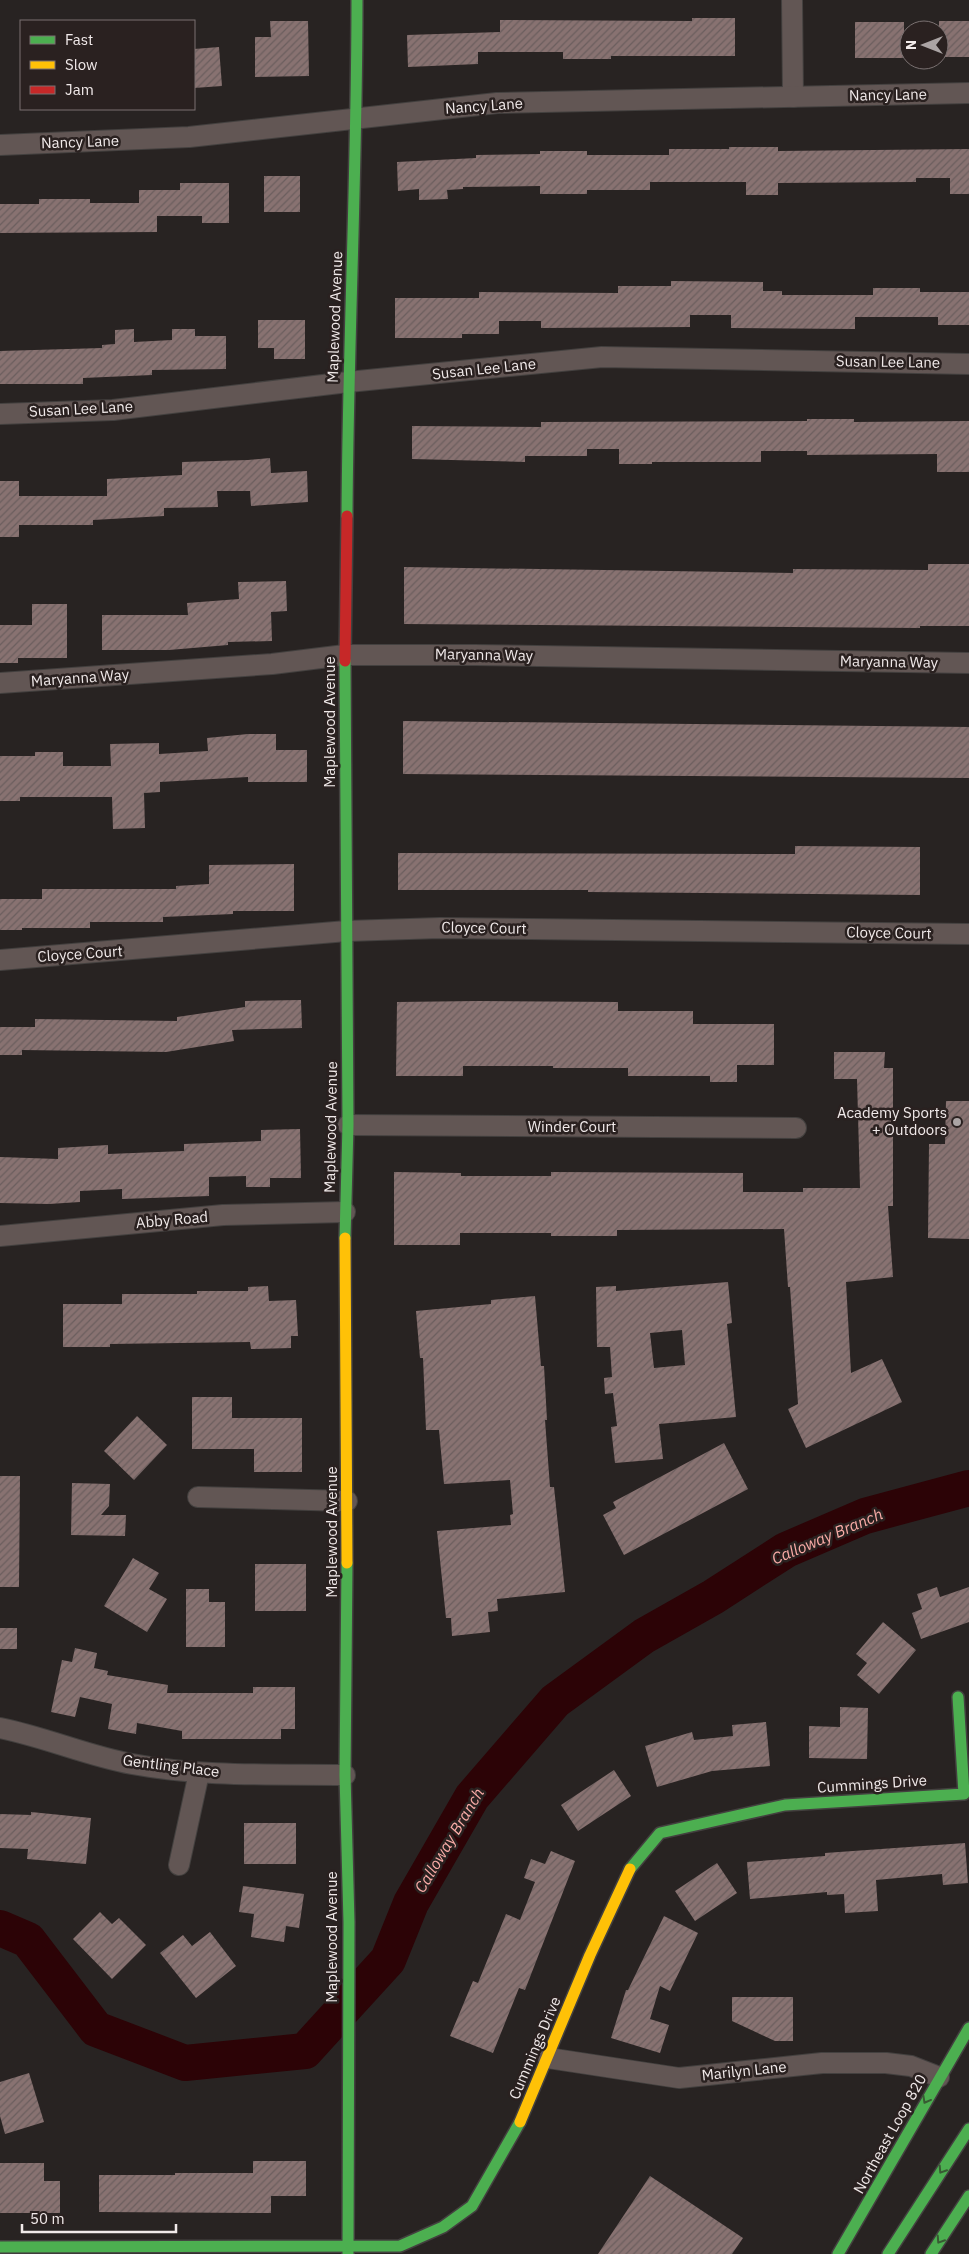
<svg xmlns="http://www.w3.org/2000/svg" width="969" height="2254" viewBox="0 0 969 2254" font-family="'IBM Plex Sans',sans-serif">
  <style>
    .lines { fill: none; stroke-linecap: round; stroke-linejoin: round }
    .river { stroke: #2c0306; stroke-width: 36 }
    .building { fill: url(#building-hatch); fill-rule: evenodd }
    .street-casing { stroke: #43403f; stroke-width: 22 }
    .fast-casing { stroke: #43403f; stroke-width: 14 }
    .slow-casing { stroke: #43403f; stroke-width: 14 }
    .jam-casing { stroke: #43403f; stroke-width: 14 }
    .street { stroke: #625654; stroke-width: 20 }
    .fast { stroke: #4caf50; stroke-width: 11 }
    .slow { stroke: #ffc107; stroke-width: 11 }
    .jam { stroke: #c62828; stroke-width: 11 }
    .oneway { stroke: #385a33 }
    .poi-dot { fill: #aba4a4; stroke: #2a2120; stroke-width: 2 }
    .labels { text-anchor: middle; stroke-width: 5; stroke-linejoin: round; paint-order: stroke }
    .street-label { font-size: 15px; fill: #f1eaea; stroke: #2a2120 }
    .poi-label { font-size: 15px; fill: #f1eaea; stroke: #2a2120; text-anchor: end }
    .water-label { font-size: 16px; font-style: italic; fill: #faaca7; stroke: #2a2120 }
  </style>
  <defs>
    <pattern id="building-hatch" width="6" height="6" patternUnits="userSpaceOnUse" patternTransform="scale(1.25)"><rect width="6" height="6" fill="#887271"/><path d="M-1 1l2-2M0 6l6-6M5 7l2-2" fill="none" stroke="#6b5e5e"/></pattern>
  </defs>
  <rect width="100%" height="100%" fill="#282322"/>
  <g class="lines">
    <polyline class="river" points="0,1928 28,1940 96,2029 185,2063 305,2051 388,1960 411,1903 472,1797 555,1701 644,1636 713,1597 786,1550 865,1516 969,1488"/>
  </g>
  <g class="building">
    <polygon points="692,18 735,18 735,56 611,56 611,59 563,59 563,52 478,52 478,64 408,67 407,35 500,32 500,20 692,21"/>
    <polygon points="270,21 308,21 309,76 255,77 255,37 271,37"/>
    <rect x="939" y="21" width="30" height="36"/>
    <rect x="855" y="22" width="49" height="36"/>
    <polygon points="219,47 222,86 194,88 194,49"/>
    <polygon points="729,147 778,147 778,151 969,149 969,194 950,194 950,178 916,178 916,182 778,183 778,195 746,195 746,182 650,182 650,190 587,190 587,194 540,194 540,186 463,187 463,189 447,190 448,199 419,200 419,189 398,191 397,162 476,158 476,155 540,154 540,151 587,151 587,155 669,155 669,149 729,149"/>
    <rect x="264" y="176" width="36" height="36"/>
    <polygon points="180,183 229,183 229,223 202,223 202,216 157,216 157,232 0,233 0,204 39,204 39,199 90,199 90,203 139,203 139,190 180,190"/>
    <polygon points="671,281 763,282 763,291 782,291 782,295 873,295 873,288 920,288 920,292 969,292 969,325 938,325 938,317 855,317 855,329 731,328 731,315 690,315 690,327 541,328 541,321 499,321 499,334 462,334 462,338 395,338 395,298 479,298 479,292 618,293 618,286 671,286"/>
    <polygon points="258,320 305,320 305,359 274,359 274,348 258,348"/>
    <polygon points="134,329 134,342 172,340 172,329 195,329 195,336 226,336 226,369 152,370 152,375 83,378 83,384 0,384 0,351 102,348 102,345 115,344 115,330"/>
    <polygon points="807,419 854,419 854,422 969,421 969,472 937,472 937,454 807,455 807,451 761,451 761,462 652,462 652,464 619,464 619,449 587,449 587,456 525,456 525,462 412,459 412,426 541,427 541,422 807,421"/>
    <polygon points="270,458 271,473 307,471 308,502 251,506 250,491 217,491 218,507 164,508 164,516 93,520 93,525 19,525 19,537 0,537 0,481 19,481 19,496 107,496 107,479 182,475 182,462 248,460"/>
    <polygon points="928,564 969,564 969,626 920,626 920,628 404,624 404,567 793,573 793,569 928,570"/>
    <polygon points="286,581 287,611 271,612 272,641 228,642 228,645 169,650 102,650 102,615 188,615 187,603 239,599 238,582"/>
    <polygon points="32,604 67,604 67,658 18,658 18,663 0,663 0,625 32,625"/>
    <polygon points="403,721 969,727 969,778 403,774"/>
    <polygon points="248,734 276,734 276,750 307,750 307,782 248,782 248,777 160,782 160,792 144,793 145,828 113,829 112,797 20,797 20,801 0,801 0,756 35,756 35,752 63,752 63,766 111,766 110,744 159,743 159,754 208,751 207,738"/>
    <polygon points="795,846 920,847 920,895 588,892 588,890 398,890 398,853 795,854"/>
    <polygon points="294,864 294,911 233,911 233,914 163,917 163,922 90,922 90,928 22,928 22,930 0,930 0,899 42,899 42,889 176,889 176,886 209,884 209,865"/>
    <polygon points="301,1000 302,1028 232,1030 234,1041 166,1052 22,1050 22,1055 0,1055 0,1027 35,1027 35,1019 177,1021 177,1017 245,1007 245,1001"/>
    <polygon points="478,1001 618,1002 618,1011 693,1011 693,1024 774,1024 774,1065 737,1065 737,1082 710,1082 710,1076 628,1076 628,1068 553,1068 553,1066 463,1066 463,1076 396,1076 397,1002"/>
    <polygon points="834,1052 885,1052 884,1068 893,1068 893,1206 888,1206 893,1277 846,1282 851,1373 882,1359 902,1402 806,1448 788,1409 798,1404 790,1287 788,1287 784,1229 617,1230 617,1236 551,1236 551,1233 460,1233 460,1245 394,1245 394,1172 461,1173 461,1176 551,1176 551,1172 743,1173 743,1192 803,1192 803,1188 860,1188 857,1079 834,1079"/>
    <polygon points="946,1101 969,1101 969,1239 928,1238 929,1144 945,1144"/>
    <polygon points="300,1129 301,1178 270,1178 270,1187 246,1187 246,1176 209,1177 209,1196 122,1199 122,1189 80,1191 80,1202 49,1204 0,1203 0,1157 58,1159 58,1148 108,1145 108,1154 184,1151 184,1144 261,1141 261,1130"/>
    <path d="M728 1282 732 1323 727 1324 736 1417 659 1424 663 1459 615 1463 611 1427 617 1426 613 1393 605 1394 604 1378 612 1377 610 1347H597L596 1287 616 1286V1291ZM682 1330 685 1365 654 1368 650 1333Z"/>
    <polygon points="268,1286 269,1301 296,1300 298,1336 291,1336 291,1348 251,1349 250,1342 110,1344 110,1347 63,1347 63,1304 122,1304 122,1294 197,1294 197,1291 248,1291 248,1287"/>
    <polygon points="535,1296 541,1366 544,1366 547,1420 545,1420 550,1487 554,1487 565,1592 497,1599 498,1611 488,1612 490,1632 452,1636 451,1618 446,1618 437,1531 511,1525 510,1515 513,1514 510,1480 444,1484 439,1430 426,1430 423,1358 420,1358 416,1311 491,1304 491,1300"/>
    <polygon points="192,1397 232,1397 232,1418 302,1418 302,1472 254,1472 254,1449 192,1449"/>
    <polygon points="137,1416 167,1445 134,1480 104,1451"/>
    <polygon points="724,1443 748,1489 624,1555 603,1515 616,1508 613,1502"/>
    <polygon points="0,1476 20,1476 19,1587 0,1587"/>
    <polygon points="72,1483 110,1484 109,1506 101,1515 126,1515 125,1536 71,1535"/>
    <polygon points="133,1558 159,1573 149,1589 167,1599 147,1632 104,1606"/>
    <rect x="255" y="1564" width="51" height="47"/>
    <polygon points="937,1587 940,1597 969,1587 969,1622 921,1639 912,1613 922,1609 917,1594"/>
    <polygon points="186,1589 209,1589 209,1602 225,1602 225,1647 186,1647"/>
    <polygon points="883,1622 916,1650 879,1694 857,1675 867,1663 856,1654"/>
    <rect x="0" y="1628" width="17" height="21"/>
    <polygon points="75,1648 97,1653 94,1668 108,1671 107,1675 168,1685 167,1693 253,1693 253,1687 295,1687 295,1729 281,1729 281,1739 182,1739 182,1731 137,1723 136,1734 108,1729 112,1704 80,1697 75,1717 51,1712 62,1660 72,1662"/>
    <polygon points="840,1707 868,1708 867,1759 809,1758 809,1726 840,1727"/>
    <polygon points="766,1722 770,1766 712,1771 657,1787 645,1746 692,1732 694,1740 733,1736 732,1725"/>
    <polygon points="614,1770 631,1796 578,1831 561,1805"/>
    <polygon points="31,1812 91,1818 86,1864 27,1859 28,1849 0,1848 0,1814 31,1815"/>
    <rect x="244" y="1823" width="52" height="41"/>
    <polygon points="965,1843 968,1883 943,1885 942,1874 876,1880 878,1911 845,1913 844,1894 827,1895 827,1892 750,1899 747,1862 825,1856 825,1853"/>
    <polygon points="551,1851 575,1861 525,1990 519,1988 493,2053 450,2036 473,1981 478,1983 506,1914 520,1920 535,1882 524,1878 531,1859 545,1864"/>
    <polygon points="717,1863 737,1893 695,1921 675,1891"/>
    <polygon points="243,1886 304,1894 299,1928 286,1926 284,1942 251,1937 254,1914 239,1912"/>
    <polygon points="100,1912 112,1924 119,1918 146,1945 112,1979 73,1939"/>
    <polygon points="664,1916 698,1933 670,1991 660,1986 650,2019 669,2025 660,2053 611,2038 626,1990 628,1990"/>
    <polygon points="210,1932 236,1966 196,1998 160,1953 183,1935 192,1946"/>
    <polygon points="732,1997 793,1997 793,2041 775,2041 732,2021"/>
    <polygon points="29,2073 44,2122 5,2134 0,2116 0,2082"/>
    <polygon points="253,2161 306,2161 306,2196 271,2196 271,2213 99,2212 99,2175 175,2175 175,2173 253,2173"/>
    <polygon points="0,2163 44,2163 44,2181 60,2181 60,2213 0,2213"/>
    <polygon points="650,2176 743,2238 732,2254 598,2254"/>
  </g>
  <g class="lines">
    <g class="street-casing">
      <g id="street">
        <polyline points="792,0 793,97"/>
        <polyline points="0,145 189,137 497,103 969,93"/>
        <polyline points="0,414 113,410 348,382 602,357 969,364"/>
        <polyline points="0,683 272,664 345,655 474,655 969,663"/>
        <polyline points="0,960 347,931 440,928 969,934"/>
        <polyline points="348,1125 796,1128"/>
        <polyline points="0,1236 223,1215 345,1212"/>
        <polyline points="198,1497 347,1501"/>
        <path d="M0 1728C45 1737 88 1756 132 1764 202 1777 274 1774 345 1775"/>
        <polyline points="179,1865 199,1773"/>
        <polyline points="548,2058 679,2078 822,2063 886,2063 911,2066 939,2077"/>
      </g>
    </g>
    <g class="fast-casing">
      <g id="fast">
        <path d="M347 516C348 344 357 172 357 0"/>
        <polyline points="345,661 348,1125 345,1238"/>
        <polyline points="347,1563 345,1775 349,1922 348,2254"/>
        <polyline points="630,1869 660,1833 785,1805 964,1794 958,1697"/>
        <polyline points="0,2247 400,2246 443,2227 472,2206 520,2122"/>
        <polyline points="838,2254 969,2028"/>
        <polyline points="888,2254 969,2129"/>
        <polyline points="931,2254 969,2196"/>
      </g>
    </g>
    <g class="slow-casing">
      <g id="slow">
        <polyline points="345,1238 347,1563"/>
        <polyline points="520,2122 590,1955 630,1869"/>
      </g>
    </g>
    <g class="jam-casing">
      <polyline id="jam" points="345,661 347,516"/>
    </g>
    <use href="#street" class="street"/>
    <use href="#fast" class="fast"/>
    <use href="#slow" class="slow"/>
    <use href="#jam" class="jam"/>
  </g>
  <defs><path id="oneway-chevron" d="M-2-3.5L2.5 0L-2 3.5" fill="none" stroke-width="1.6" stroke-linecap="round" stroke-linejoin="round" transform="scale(1.25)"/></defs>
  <g class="oneway">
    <use href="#oneway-chevron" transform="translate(926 2100) rotate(119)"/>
    <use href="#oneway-chevron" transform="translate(942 2170) rotate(123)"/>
    <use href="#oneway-chevron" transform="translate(940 2240) rotate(123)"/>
  </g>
  <circle class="poi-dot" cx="957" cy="1122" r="5"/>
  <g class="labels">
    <g class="street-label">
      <text transform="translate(888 95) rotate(-1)" y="5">Nancy Lane</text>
      <text transform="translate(484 106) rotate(-4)" y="5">Nancy Lane</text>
      <text transform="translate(80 142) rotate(-2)" y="5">Nancy Lane</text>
      <text transform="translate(335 317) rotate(-88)" y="5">Maplewood Avenue</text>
      <text transform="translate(888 362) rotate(1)" y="5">Susan Lee Lane</text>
      <text transform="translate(484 369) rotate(-6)" y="5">Susan Lee Lane</text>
      <text transform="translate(81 409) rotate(-3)" y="5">Susan Lee Lane</text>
      <text transform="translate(484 655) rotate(1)" y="5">Maryanna Way</text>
      <text transform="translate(889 662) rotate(1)" y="5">Maryanna Way</text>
      <text transform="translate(80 678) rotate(-4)" y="5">Maryanna Way</text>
      <text transform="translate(330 722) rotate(-90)" y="5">Maplewood Avenue</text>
      <text transform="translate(484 928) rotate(1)" y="5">Cloyce Court</text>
      <text transform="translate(889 933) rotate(1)" y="5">Cloyce Court</text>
      <text transform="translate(80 954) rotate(-4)" y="5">Cloyce Court</text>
      <text transform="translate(331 1127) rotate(-89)" y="5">Maplewood Avenue</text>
      <text x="572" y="1132">Winder Court</text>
      <text transform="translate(172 1220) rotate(-5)" y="5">Abby Road</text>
      <text transform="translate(332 1532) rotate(-90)" y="5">Maplewood Avenue</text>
      <text transform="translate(171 1766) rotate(7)" y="5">Gentling Place</text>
      <text transform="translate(872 1784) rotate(-4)" y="5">Cummings Drive</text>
      <text transform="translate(332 1937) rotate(-90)" y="5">Maplewood Avenue</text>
      <text transform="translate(535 2048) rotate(-67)" y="5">Cummings Drive</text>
      <text transform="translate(744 2071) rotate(-6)" y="5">Marilyn Lane</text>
      <text transform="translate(890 2134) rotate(-61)" y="5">Northeast Loop 820</text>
    </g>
    <g class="poi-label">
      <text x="947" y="1118">Academy Sports<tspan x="947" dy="17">+ Outdoors</tspan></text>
    </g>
    <g class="water-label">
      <text transform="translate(827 1536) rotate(-23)" y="6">Calloway Branch</text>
      <text transform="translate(449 1840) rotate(-59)" y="6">Calloway Branch</text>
    </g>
  </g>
  <rect x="20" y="20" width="175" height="90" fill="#2a2120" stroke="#7a7171"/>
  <rect x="30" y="36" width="25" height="8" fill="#4caf50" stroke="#7a7171"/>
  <text x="65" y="45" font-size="15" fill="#f1eaea">Fast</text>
  <rect x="30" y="61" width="25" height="8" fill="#ffc107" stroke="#7a7171"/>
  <text x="65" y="70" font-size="15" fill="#f1eaea">Slow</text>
  <rect x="30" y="86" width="25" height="8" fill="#c62828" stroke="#7a7171"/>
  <text x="65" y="95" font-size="15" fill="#f1eaea">Jam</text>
  <g transform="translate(924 45) rotate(270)"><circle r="24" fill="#2a2120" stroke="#7a7171"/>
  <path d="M0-4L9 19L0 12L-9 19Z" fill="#aba4a4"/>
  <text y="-8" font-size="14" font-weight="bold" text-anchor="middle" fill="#f1eaea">N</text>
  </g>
  <path d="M22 2224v8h154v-8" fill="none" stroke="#f1eaea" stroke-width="2.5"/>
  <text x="30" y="2224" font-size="15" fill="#f1eaea" stroke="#2a2120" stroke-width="4" paint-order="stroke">50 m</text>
</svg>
